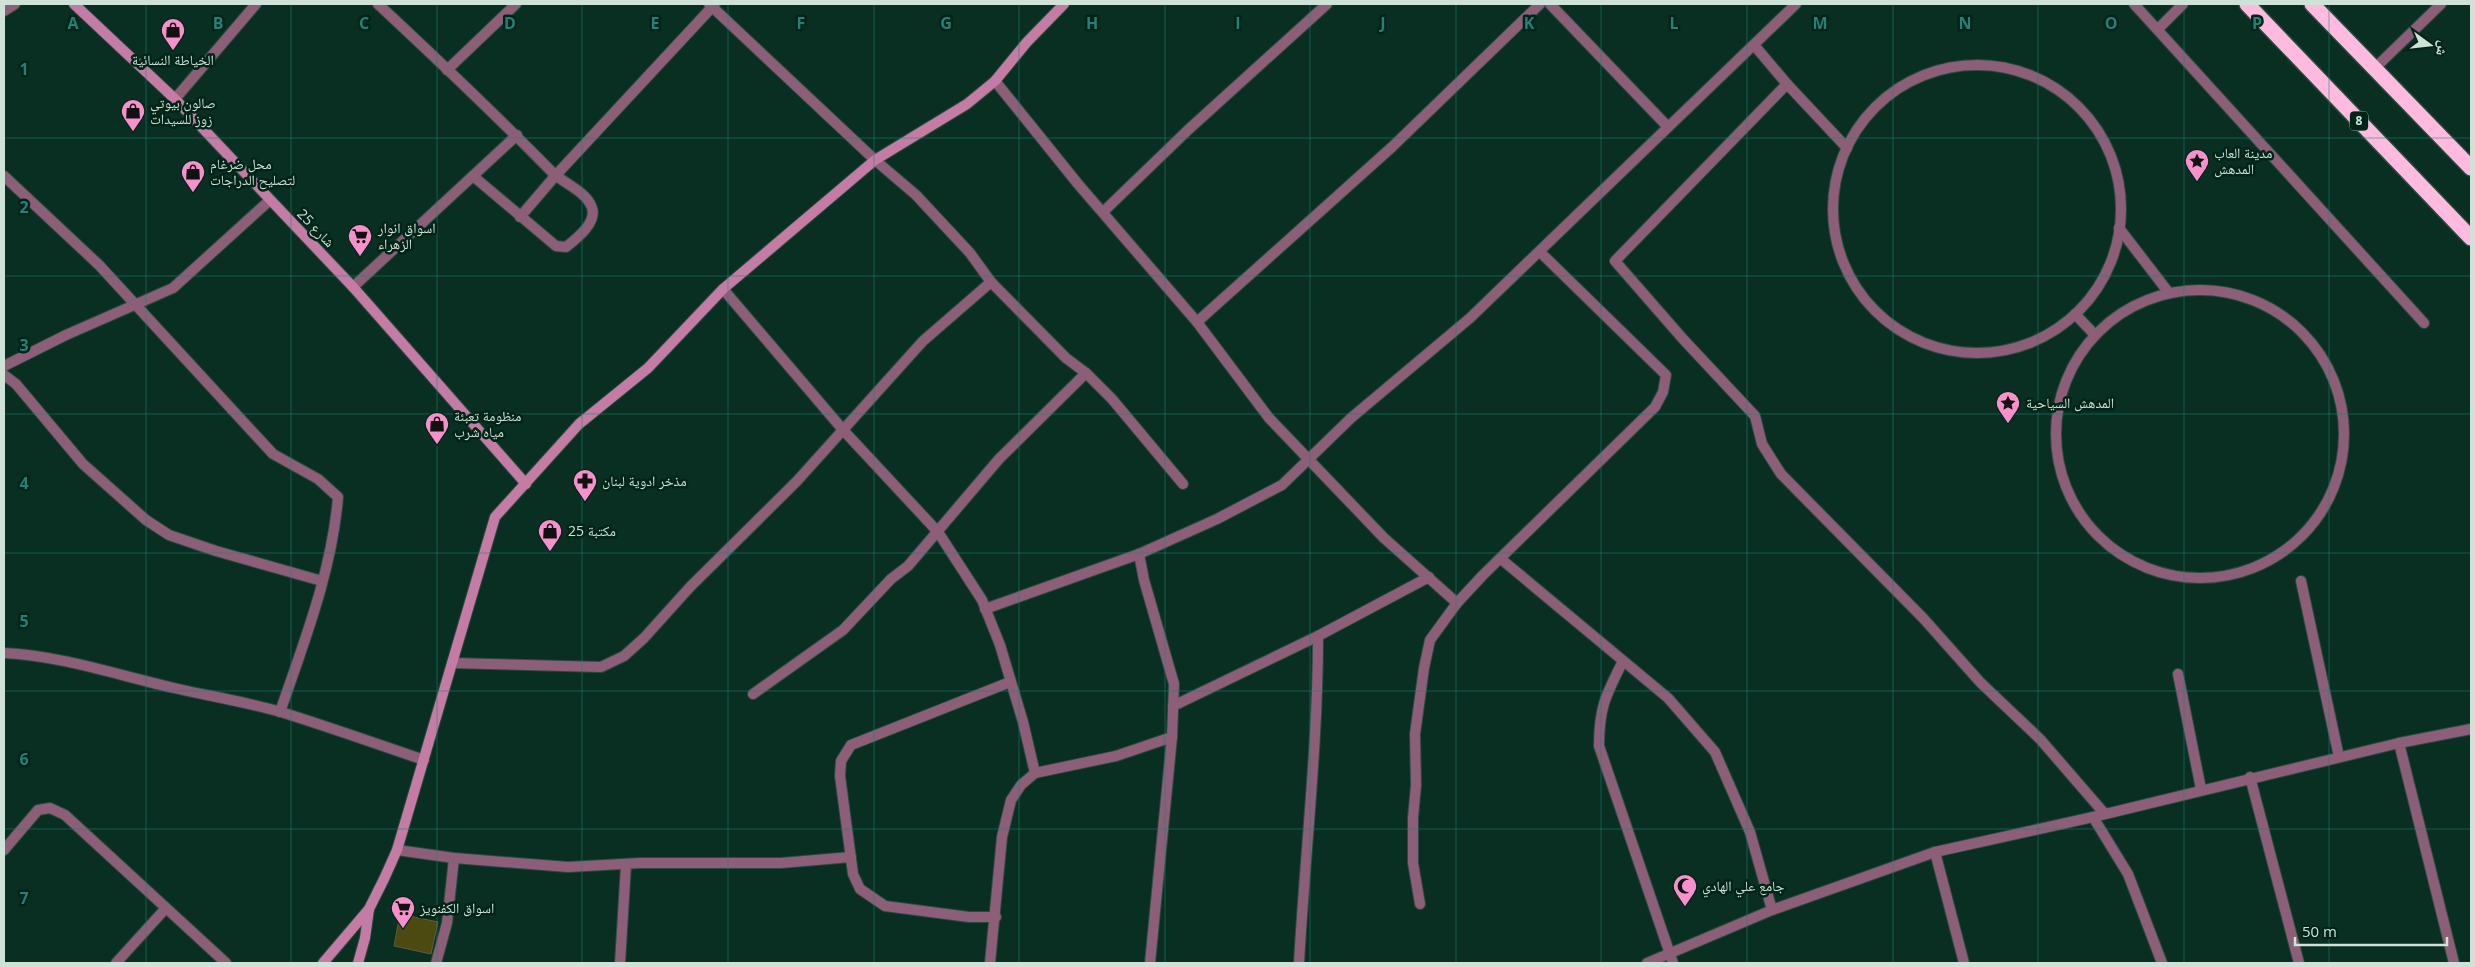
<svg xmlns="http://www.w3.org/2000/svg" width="2475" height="967" viewBox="0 0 2475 967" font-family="'Open Sans','Noto Naskh Arabic',sans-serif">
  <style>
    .building { fill: #4c4911; stroke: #5f5d3c }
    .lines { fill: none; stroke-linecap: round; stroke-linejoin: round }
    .lane-casing { stroke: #284c3f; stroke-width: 12 }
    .street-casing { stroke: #284c3f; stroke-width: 12 }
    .secondary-casing { stroke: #284c3f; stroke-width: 12 }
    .highway-casing { stroke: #284c3f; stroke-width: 18 }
    .lane { stroke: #8c5e77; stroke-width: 10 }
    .street { stroke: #8c5e77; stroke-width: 10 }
    .secondary { stroke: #c57ca4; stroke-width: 10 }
    .highway { stroke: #ffbadf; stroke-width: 15 }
    .grid { fill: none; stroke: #228179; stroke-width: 1; stroke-opacity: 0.55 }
    .labels { text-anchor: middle; stroke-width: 5; stroke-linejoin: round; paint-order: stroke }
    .shield { fill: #002518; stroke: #90a99e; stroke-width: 1 }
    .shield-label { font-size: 12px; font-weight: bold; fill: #cee2d8 }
    .poi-label { font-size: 14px; fill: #cee2d8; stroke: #002518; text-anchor: start }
    .street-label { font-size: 14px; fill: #cee2d8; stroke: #002518 }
    .grid-label { font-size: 16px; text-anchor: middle; font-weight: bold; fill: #228179; stroke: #002518; stroke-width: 5; stroke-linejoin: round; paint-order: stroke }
  </style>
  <rect width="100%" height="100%" fill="#082f22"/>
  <polygon class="building" points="400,914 438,922 431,954 394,946"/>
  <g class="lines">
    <g class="lane-casing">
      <g id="lane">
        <polyline points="2134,4 2424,323"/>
        <polyline points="2158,29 2183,4"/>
        <circle cx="1977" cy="209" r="144"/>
        <polyline points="1787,84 1615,261 1683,339 1755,416 1762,444 1781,474 1923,618 1980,682 2040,739 2104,813"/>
        <polyline points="2119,228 2169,293"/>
        <circle cx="2200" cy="434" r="144"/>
        <polyline points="2075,314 2095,335"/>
        <polyline points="2301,581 2339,757"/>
        <polyline points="2178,674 2201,789"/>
      </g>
    </g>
    <g class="street-casing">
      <g id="street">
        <path d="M378 4C437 59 496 115 553 173 565 184 587 192 592 208 597 223 576 239 566 247L556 246 473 176"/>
        <polyline points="709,4 875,160 916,195 970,253 991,282 1066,358 1086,373"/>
        <polyline points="1550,4 1668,127"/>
        <polyline points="4,11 15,4"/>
        <polyline points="1754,45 1787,84 1847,148"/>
        <polyline points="2375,68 2441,4"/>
        <polyline points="447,70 516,4"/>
        <polyline points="995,81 1078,184 1197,322 1269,418 1384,538 1457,603"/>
        <polyline points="175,99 256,4"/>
        <path d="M4 176 99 265 273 454 318 479 338 497C332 571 304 642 280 712"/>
        <polyline points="1103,212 1188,130 1327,4"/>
        <polyline points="520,217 556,175 715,4"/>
        <polyline points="353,287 517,135"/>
        <polyline points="723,289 844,431 938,532 982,600 1000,645 1023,722 1035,773"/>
        <polyline points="1197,322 1392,147 1540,4"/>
        <polyline points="4,366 66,335 173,288 270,200"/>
        <polyline points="4,375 16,384 83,464 146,520 169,535 216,551 322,581"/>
        <polyline points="1139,554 1144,580 1174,684 1172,737"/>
        <polyline points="1501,559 1668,698 1715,752 1750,832 1772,910"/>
        <polyline points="985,609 1139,554 1217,519 1282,485 1351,418 1470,318 1796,4"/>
        <path d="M4 653C63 656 117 675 174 688 209 696 246 702 281 712 329 727 377 744 424 760"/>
        <path d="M1623 661C1606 695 1599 707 1599 746L1673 963"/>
        <polyline points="452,663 601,667 624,656 644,638 690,587 797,481 923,341 991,282"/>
        <polyline points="753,694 843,630 891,579 908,566 999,459 1086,373 1112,399 1183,484"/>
        <polyline points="1173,706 1318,636 1429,577"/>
        <polyline points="2399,743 2454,963"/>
        <polyline points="2250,777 2299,963"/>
        <polyline points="2093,817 2128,874 2162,963"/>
        <polyline points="4,850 38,810 50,808 65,815 226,963"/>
        <polyline points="397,850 454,858 568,867 640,863 781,863 851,857"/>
        <polyline points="1935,852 1964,963"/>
        <polyline points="1420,904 1413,863 1413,818 1416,785 1415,734 1424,668 1430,640 1457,603 1483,575 1655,407 1663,392 1666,375 1540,252"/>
        <polyline points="996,917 969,917 885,906 860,889 853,874 840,776 841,761 851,745 1010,682"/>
        <polyline points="116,963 166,908"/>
        <polyline points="436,963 447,923 454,858"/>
        <polyline points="620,963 626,865"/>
        <polyline points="990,963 1002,837 1011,800 1021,785 1035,773 1116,756 1172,737 1150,963"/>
        <path d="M1299 963C1305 854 1318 745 1318 636"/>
        <polyline points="1647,963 1772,910 1935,852 2093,817 2399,743 2471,729"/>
      </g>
    </g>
    <g class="secondary-casing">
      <g id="secondary">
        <polyline points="74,4 175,99 353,287 526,484"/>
        <polyline points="323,963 369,909 384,879 397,850 495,517 579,424 648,368 723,289 875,160 967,104 995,81 1027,42 1064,4"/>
        <polyline points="358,963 365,938 369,909"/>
      </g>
    </g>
    <g class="highway-casing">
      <g id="highway">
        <polyline points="2247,4 2471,238"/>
        <polyline points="2312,4 2471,168"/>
      </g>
    </g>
    <use href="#lane" class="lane"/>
    <use href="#street" class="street"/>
    <use href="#secondary" class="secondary"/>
    <use href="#highway" class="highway"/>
  </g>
  <path class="grid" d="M146 4V963M291 4V963M437 4V963M582 4V963M728 4V963M874 4V963M1019 4V963M1165 4V963M1310 4V963M1456 4V963M1601 4V963M1747 4V963M1893 4V963M2038 4V963M2184 4V963M2329 4V963M4 138H2471M4 276H2471M4 414H2471M4 553H2471M4 691H2471M4 829H2471"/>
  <defs>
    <g id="shop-pin" transform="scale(1.25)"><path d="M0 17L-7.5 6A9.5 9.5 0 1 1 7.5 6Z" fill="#f890cb" stroke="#002518"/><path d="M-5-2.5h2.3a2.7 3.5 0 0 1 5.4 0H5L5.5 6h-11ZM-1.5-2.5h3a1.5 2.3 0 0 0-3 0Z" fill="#111"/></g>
    <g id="sight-pin" transform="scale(1.25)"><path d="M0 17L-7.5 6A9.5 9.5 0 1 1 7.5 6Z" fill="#f890cb" stroke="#002518"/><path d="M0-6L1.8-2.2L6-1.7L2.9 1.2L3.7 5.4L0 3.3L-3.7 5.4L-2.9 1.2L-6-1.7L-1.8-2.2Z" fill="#111"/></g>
    <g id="supermarket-pin" transform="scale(1.25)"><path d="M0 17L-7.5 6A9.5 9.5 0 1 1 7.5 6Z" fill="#f890cb" stroke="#002518"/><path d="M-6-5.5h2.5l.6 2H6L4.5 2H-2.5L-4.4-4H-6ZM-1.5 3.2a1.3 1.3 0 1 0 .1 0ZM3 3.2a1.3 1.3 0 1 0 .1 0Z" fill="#111"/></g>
    <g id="pharmacy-pin" transform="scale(1.25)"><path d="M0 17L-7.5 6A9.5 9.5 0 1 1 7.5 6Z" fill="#f890cb" stroke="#002518"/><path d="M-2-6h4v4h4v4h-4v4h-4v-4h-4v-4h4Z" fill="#111"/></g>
    <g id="mosque-pin" transform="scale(1.25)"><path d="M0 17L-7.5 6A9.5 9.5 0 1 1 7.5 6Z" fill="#f890cb" stroke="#002518"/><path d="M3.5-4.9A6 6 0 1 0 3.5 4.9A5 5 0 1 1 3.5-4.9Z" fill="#111"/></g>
  </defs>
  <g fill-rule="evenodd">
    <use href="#shop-pin" x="173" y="30"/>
    <use href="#shop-pin" x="133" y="111"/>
    <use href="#sight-pin" x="2197" y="161"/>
    <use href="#shop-pin" x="193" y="172"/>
    <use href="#supermarket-pin" x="360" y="236"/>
    <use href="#sight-pin" x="2008" y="403"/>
    <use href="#shop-pin" x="437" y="424"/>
    <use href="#pharmacy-pin" x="585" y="481"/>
    <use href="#shop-pin" x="550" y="531"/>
    <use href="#mosque-pin" x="1685" y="886"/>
    <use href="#supermarket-pin" x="403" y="908"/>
  </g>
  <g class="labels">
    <rect class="shield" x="2350" y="111.5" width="18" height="19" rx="4"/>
    <g class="shield-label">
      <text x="2359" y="125">8</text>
    </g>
    <g class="poi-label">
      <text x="173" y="65" text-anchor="middle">الخياطة النسائية</text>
      <text x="150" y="108">صالون بيوتي<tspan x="150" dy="16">زوز للسيدات</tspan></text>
      <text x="2214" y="158">مدينة العاب<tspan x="2214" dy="16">المدهش</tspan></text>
      <text x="210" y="169">محل ضرغام<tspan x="210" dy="16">لتصليح الدراجات</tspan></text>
      <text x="378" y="233">اسواق انوار<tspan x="378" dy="16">الزهراء</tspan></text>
      <text x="2026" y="408">المدهش السياحية</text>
      <text x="454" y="421">منظومة تعبئة<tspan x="454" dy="16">مياه شرب</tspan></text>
      <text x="602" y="486">مذخر ادوية لبنان</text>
      <text x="568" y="536">مكتبة 25</text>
      <text x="1702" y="891">جامع علي الهادي</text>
      <text x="420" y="913">اسواق الكفنويز</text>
    </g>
    <g class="street-label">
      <text transform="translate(316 228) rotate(46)" y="5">شارع 25</text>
    </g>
  </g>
  <g class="grid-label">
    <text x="73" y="29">A</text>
    <text x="218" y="29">B</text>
    <text x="364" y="29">C</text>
    <text x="510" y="29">D</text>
    <text x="655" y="29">E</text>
    <text x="801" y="29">F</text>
    <text x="946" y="29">G</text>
    <text x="1092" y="29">H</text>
    <text x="1238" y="29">I</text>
    <text x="1383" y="29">J</text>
    <text x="1529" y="29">K</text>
    <text x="1674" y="29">L</text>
    <text x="1820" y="29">M</text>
    <text x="1965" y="29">N</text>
    <text x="2111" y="29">O</text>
    <text x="2257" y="29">P</text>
    <text x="24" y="75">1</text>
    <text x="24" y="213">2</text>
    <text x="24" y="351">3</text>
    <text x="24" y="489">4</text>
    <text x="24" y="627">5</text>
    <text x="24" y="765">6</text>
    <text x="24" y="904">7</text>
  </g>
  <rect width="2475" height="967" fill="none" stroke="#cee2d8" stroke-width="10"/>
  <g transform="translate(2430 45) rotate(105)" stroke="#002518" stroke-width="4" paint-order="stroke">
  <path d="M0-4L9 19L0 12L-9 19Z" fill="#cee2d8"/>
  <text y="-8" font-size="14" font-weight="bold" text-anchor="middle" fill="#cee2d8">ش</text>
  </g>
  <path d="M2295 937v8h152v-8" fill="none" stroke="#cee2d8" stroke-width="2.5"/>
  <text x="2302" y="937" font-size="15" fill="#cee2d8" stroke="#002518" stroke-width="4" paint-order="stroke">50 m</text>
</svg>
